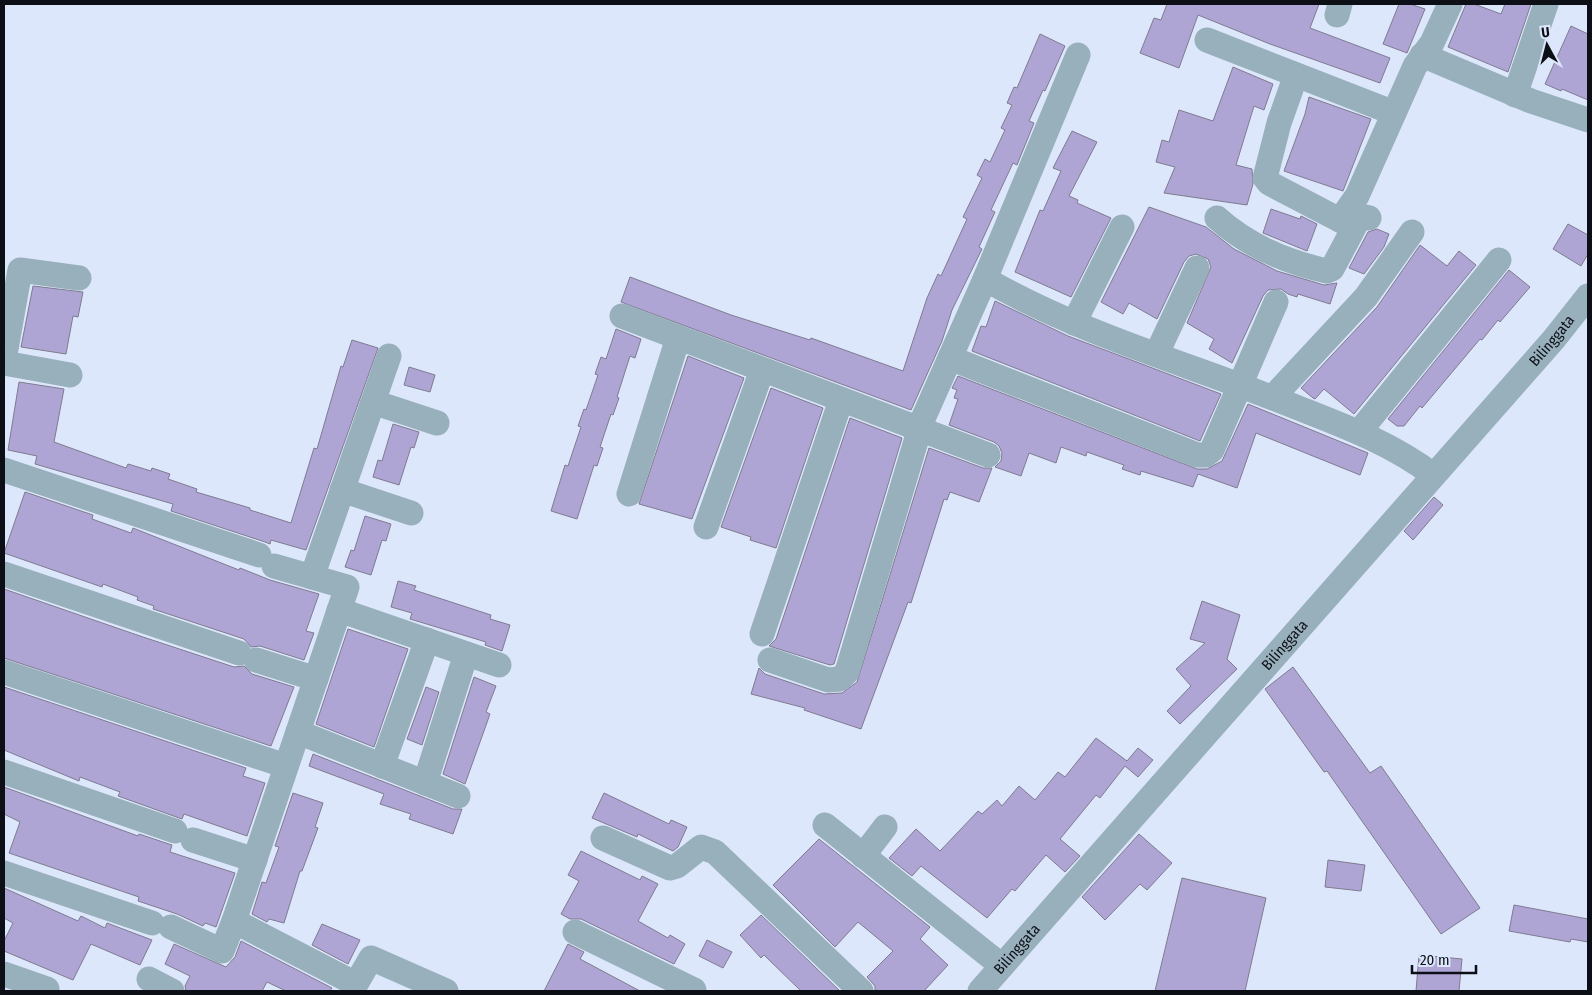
<svg xmlns="http://www.w3.org/2000/svg" width="1592" height="995" viewBox="0 0 1592 995" font-family="'Fira Sans Condensed',sans-serif">
  <style>
    .building { fill: #afa5d5; stroke: #7f7b8f }
    .lines { fill: none; stroke-linecap: round; stroke-linejoin: round }
    .minor { stroke: #98afbc; stroke-width: 25 }
    .labels { text-anchor: middle; stroke-width: 5; stroke-linejoin: round; paint-order: stroke }
    .street-label { font-size: 15px; fill: #0c0f16; stroke: #dce7fb }
  </style>
  <rect width="100%" height="100%" fill="#dce7fb"/>
  <g class="building">
    <polygon points="1167,4 1319,4 1310,28 1390,58 1380,83 1270,44 1198,15 1179,68 1140,53 1154,18 1161,20"/>
    <polygon points="1399,4 1410,4 1425,9 1407,53 1383,44"/>
    <polygon points="1466,4 1474,4 1501,14 1505,4 1531,4 1508,72 1448,47"/>
    <polygon points="1571,26 1588,34 1588,100 1562,89 1561,91 1545,84"/>
    <polygon points="1040,34 1065,46 1045,91 1043,90 1029,121 1034,123 1017,165 1013,163 991,210 995,212 979,247 982,249 952,310 942,341 911,410 621,302 630,277 731,315 810,340 811,338 903,371 927,298 938,274 941,276 967,219 963,217 982,178 977,175 985,159 990,162 1005,130 1001,128 1012,105 1007,103 1014,87 1017,88"/>
    <polygon points="1233,67 1273,84 1264,110 1254,106 1236,165 1252,169 1253,184 1247,205 1164,193 1175,167 1156,162 1162,140 1169,142 1179,110 1213,121"/>
    <polygon points="1309,97 1371,119 1343,191 1284,171 1305,114"/>
    <polygon points="1072,131 1097,142 1069,196 1078,200 1077,203 1111,218 1071,297 1015,272 1040,210 1043,211 1061,171 1053,168"/>
    <polygon points="1149,207 1206,227 1234,249 1277,271 1324,285 1337,283 1330,304 1298,294 1297,297 1288,294 1281,289 1268,290 1263,296 1232,363 1209,349 1214,339 1187,323 1211,267 1208,259 1196,254 1189,256 1184,262 1157,319 1129,303 1123,314 1101,302"/>
    <polygon points="1271,209 1300,219 1301,216 1317,224 1307,251 1263,233"/>
    <polygon points="1568,224 1588,235 1588,254 1581,266 1553,249"/>
    <polygon points="1377,229 1389,234 1384,247 1364,274 1349,268 1368,232"/>
    <polygon points="1420,245 1447,266 1459,251 1476,265 1354,414 1324,389 1315,399 1313,398 1301,388 1377,307"/>
    <polygon points="1509,270 1530,287 1500,322 1498,320 1482,340 1480,339 1422,408 1420,406 1404,426 1397,426 1388,419"/>
    <polygon points="33,286 83,292 78,317 73,316 66,354 21,347"/>
    <polygon points="995,301 1068,336 1221,394 1200,441 972,351 981,326 986,327"/>
    <polygon points="616,329 641,339 635,358 630,356 617,397 619,398 613,415 611,414 600,447 603,448 597,466 594,465 577,519 551,511 565,465 568,466 581,427 578,426 584,409 586,410 598,375 595,374 601,357 606,359"/>
    <polygon points="352,340 378,348 306,550 271,540 270,544 265,542 171,511 173,504 35,464 37,456 8,450 19,382 64,389 54,442 126,468 128,464 151,471 152,468 170,474 168,479 197,489 196,492 250,508 250,510 291,523 314,448 317,449 341,366 343,367"/>
    <polygon points="688,356 744,378 692,519 639,504"/>
    <polygon points="409,367 435,375 430,392 404,385"/>
    <polygon points="958,376 1197,469 1207,469 1222,461 1248,404 1368,453 1360,475 1256,433 1237,488 1198,474 1193,487 1141,471 1140,475 1122,469 1124,465 1087,452 1086,456 1061,447 1056,463 1029,453 1021,476 995,467 1001,461 1002,453 999,446 994,442 949,425 958,399 954,398 957,390 952,388"/>
    <polygon points="771,388 823,408 776,548 750,540 751,537 721,527"/>
    <polygon points="850,418 902,438 834,664 830,665 769,646 776,639"/>
    <polygon points="393,424 419,432 414,448 411,447 399,485 373,477 378,460 382,461"/>
    <polygon points="929,448 983,468 992,468 979,502 950,492 947,500 944,499 911,603 908,602 861,729 804,710 805,708 751,694 759,668 765,674 824,694 842,693 857,682"/>
    <polygon points="25,492 93,515 92,519 131,533 133,528 239,570 240,568 270,580 319,594 306,631 314,633 304,660 260,646 251,647 244,639 153,609 154,606 137,600 138,597 103,584 102,587 4,553"/>
    <polygon points="1434,497 1443,505 1413,540 1404,531"/>
    <polygon points="365,516 391,524 386,541 382,540 371,575 345,567 351,550 354,551"/>
    <polygon points="398,581 416,586 414,590 491,615 490,619 510,625 502,651 485,645 486,642 410,619 412,613 391,607"/>
    <polygon points="4,589 143,637 234,667 244,666 252,674 294,687 271,746 4,658"/>
    <polygon points="1202,601 1240,615 1227,659 1237,669 1180,724 1167,711 1191,686 1176,669 1205,643 1190,639"/>
    <polygon points="348,629 408,649 374,747 316,724"/>
    <polygon points="1293,667 1370,773 1381,766 1480,908 1441,934 1327,771 1324,772 1265,689"/>
    <polygon points="474,677 496,686 486,712 490,714 465,784 443,774"/>
    <polygon points="4,687 246,768 243,776 265,783 247,836 184,814 182,819 118,796 120,792 80,777 79,781 4,750"/>
    <polygon points="426,687 439,692 422,745 407,739"/>
    <polygon points="1096,738 1127,761 1138,748 1153,760 1138,777 1125,766 1100,798 1096,795 1060,839 1080,856 1065,872 1046,855 1015,891 1012,889 987,918 921,866 912,876 889,858 916,829 940,851 978,811 982,814 997,800 1002,806 1019,786 1035,800 1058,772 1065,777"/>
    <polygon points="313,754 453,809 462,809 453,834 409,819 411,814 380,804 384,794 309,766"/>
    <polygon points="4,787 138,836 139,834 172,845 170,852 235,873 216,927 205,923 203,926 177,914 138,901 139,897 9,853 20,822 4,814"/>
    <polygon points="293,793 323,803 315,827 318,828 302,871 300,871 284,923 269,919 267,922 252,914 262,882 266,883 279,847 275,846"/>
    <polygon points="604,793 669,824 671,820 687,827 678,847 673,851 638,834 637,837 592,818"/>
    <polygon points="1139,834 1172,863 1147,890 1140,884 1105,920 1082,897"/>
    <polygon points="819,839 930,927 920,939 948,965 924,991 875,991 875,986 867,977 893,951 858,922 835,947 773,885"/>
    <polygon points="581,851 640,880 642,876 658,884 638,921 668,938 670,935 685,944 674,964 581,919 570,919 561,914 579,881 568,875"/>
    <polygon points="1328,860 1365,865 1361,891 1325,887"/>
    <polygon points="1182,878 1266,898 1245,991 1155,991"/>
    <polygon points="4,888 78,921 81,916 105,928 107,923 152,940 140,965 91,944 73,980 4,951 4,941 13,923 4,918"/>
    <polygon points="1514,905 1588,919 1588,942 1571,939 1570,942 1509,931"/>
    <polygon points="761,915 840,991 801,991 764,955 761,958 740,935"/>
    <polygon points="322,924 360,940 348,964 312,945"/>
    <polygon points="707,940 732,952 723,968 699,956"/>
    <polygon points="241,941 332,988 330,991 286,991 267,982 262,991 186,991 185,986 190,976 165,964 174,944 226,967 235,957"/>
    <polygon points="568,944 584,952 580,959 640,991 544,991"/>
    <polygon points="1419,955 1462,959 1459,991 1416,991"/>
  </g>
  <g class="lines">
    <g class="minor">
      <polyline points="1337,15 1340,4"/>
      <polyline points="1207,40 1394,113"/>
      <polyline points="1422,55 1531,101 1588,120"/>
      <polyline points="1296,75 1279,123 1265,178 1269,183 1353,227"/>
      <polyline points="1515,95 1546,4"/>
      <path d="M1217 218C1248 246 1287 262 1327 271L1332 269 1358 220 1365 217 1369 218"/>
      <polyline points="1340,220 1357,196 1415,66 1432,43 1450,4"/>
      <path d="M985 279C1084 336 1196 366 1301 409 1347 427 1394 445 1433 475"/>
      <polyline points="622,316 988,455"/>
      <polyline points="1074,323 1122,227"/>
      <polyline points="1157,353 1197,268"/>
      <polyline points="950,358 1197,455 1206,455 1212,450 1276,302"/>
      <polyline points="4,360 20,270 79,278"/>
      <polyline points="4,363 70,375"/>
      <polyline points="1273,397 1366,297 1412,232"/>
      <polyline points="373,402 437,423"/>
      <polyline points="1359,432 1499,260"/>
      <polyline points="4,470 259,555"/>
      <polyline points="342,490 411,513"/>
      <polyline points="629,494 678,338"/>
      <polyline points="706,527 762,370"/>
      <polyline points="274,566 347,587 234,921 356,984 371,958 446,991"/>
      <polyline points="4,574 239,653"/>
      <polyline points="312,577 389,356"/>
      <polyline points="339,610 499,665"/>
      <polyline points="762,634 841,400"/>
      <polyline points="256,660 316,679"/>
      <polyline points="770,660 828,680 840,679 847,672 922,421 985,279 1078,55"/>
      <polyline points="4,672 286,766"/>
      <polyline points="298,732 458,796"/>
      <polyline points="382,766 427,640"/>
      <polyline points="4,772 175,831"/>
      <polyline points="425,783 466,654"/>
      <polyline points="825,825 1002,966"/>
      <polyline points="603,838 670,868 677,866 701,847 715,852 861,991"/>
      <polyline points="193,840 255,860"/>
      <polyline points="863,856 885,827"/>
      <polyline points="4,873 152,923"/>
      <polyline points="171,927 222,951 234,921"/>
      <polyline points="575,932 694,990"/>
      <polyline points="4,974 47,989"/>
      <polyline points="149,979 172,991"/>
      <path id="s1" d="M980 991 1554 339 1588 296"/>
    </g>
  </g>
  <g class="labels">
    <g class="street-label">
      <text dy="5" stroke="none"><textPath href="#s1" startOffset="866">Bilinggata</textPath></text>
      <text dy="5" stroke="none"><textPath href="#s1" startOffset="461">Bilinggata</textPath></text>
      <text dy="5" stroke="none"><textPath href="#s1" startOffset="56">Bilinggata</textPath></text>
    </g>
  </g>
  <rect width="1592" height="995" fill="none" stroke="#0c0f16" stroke-width="10"/>
  <g transform="translate(1547 45) rotate(353)" stroke="#dce7fb" stroke-width="4" paint-order="stroke">
  <path d="M0-4L9 19L0 12L-9 19Z" fill="#0c0f16"/>
  <text y="-8" font-size="14" font-weight="bold" text-anchor="middle" fill="#0c0f16">U</text>
  </g>
  <path d="M1412 965v8h64v-8" fill="none" stroke="#0c0f16" stroke-width="2.5"/>
  <text x="1420" y="965" font-size="15" fill="#0c0f16" stroke="#dce7fb" stroke-width="4" paint-order="stroke">20 m</text>
</svg>
